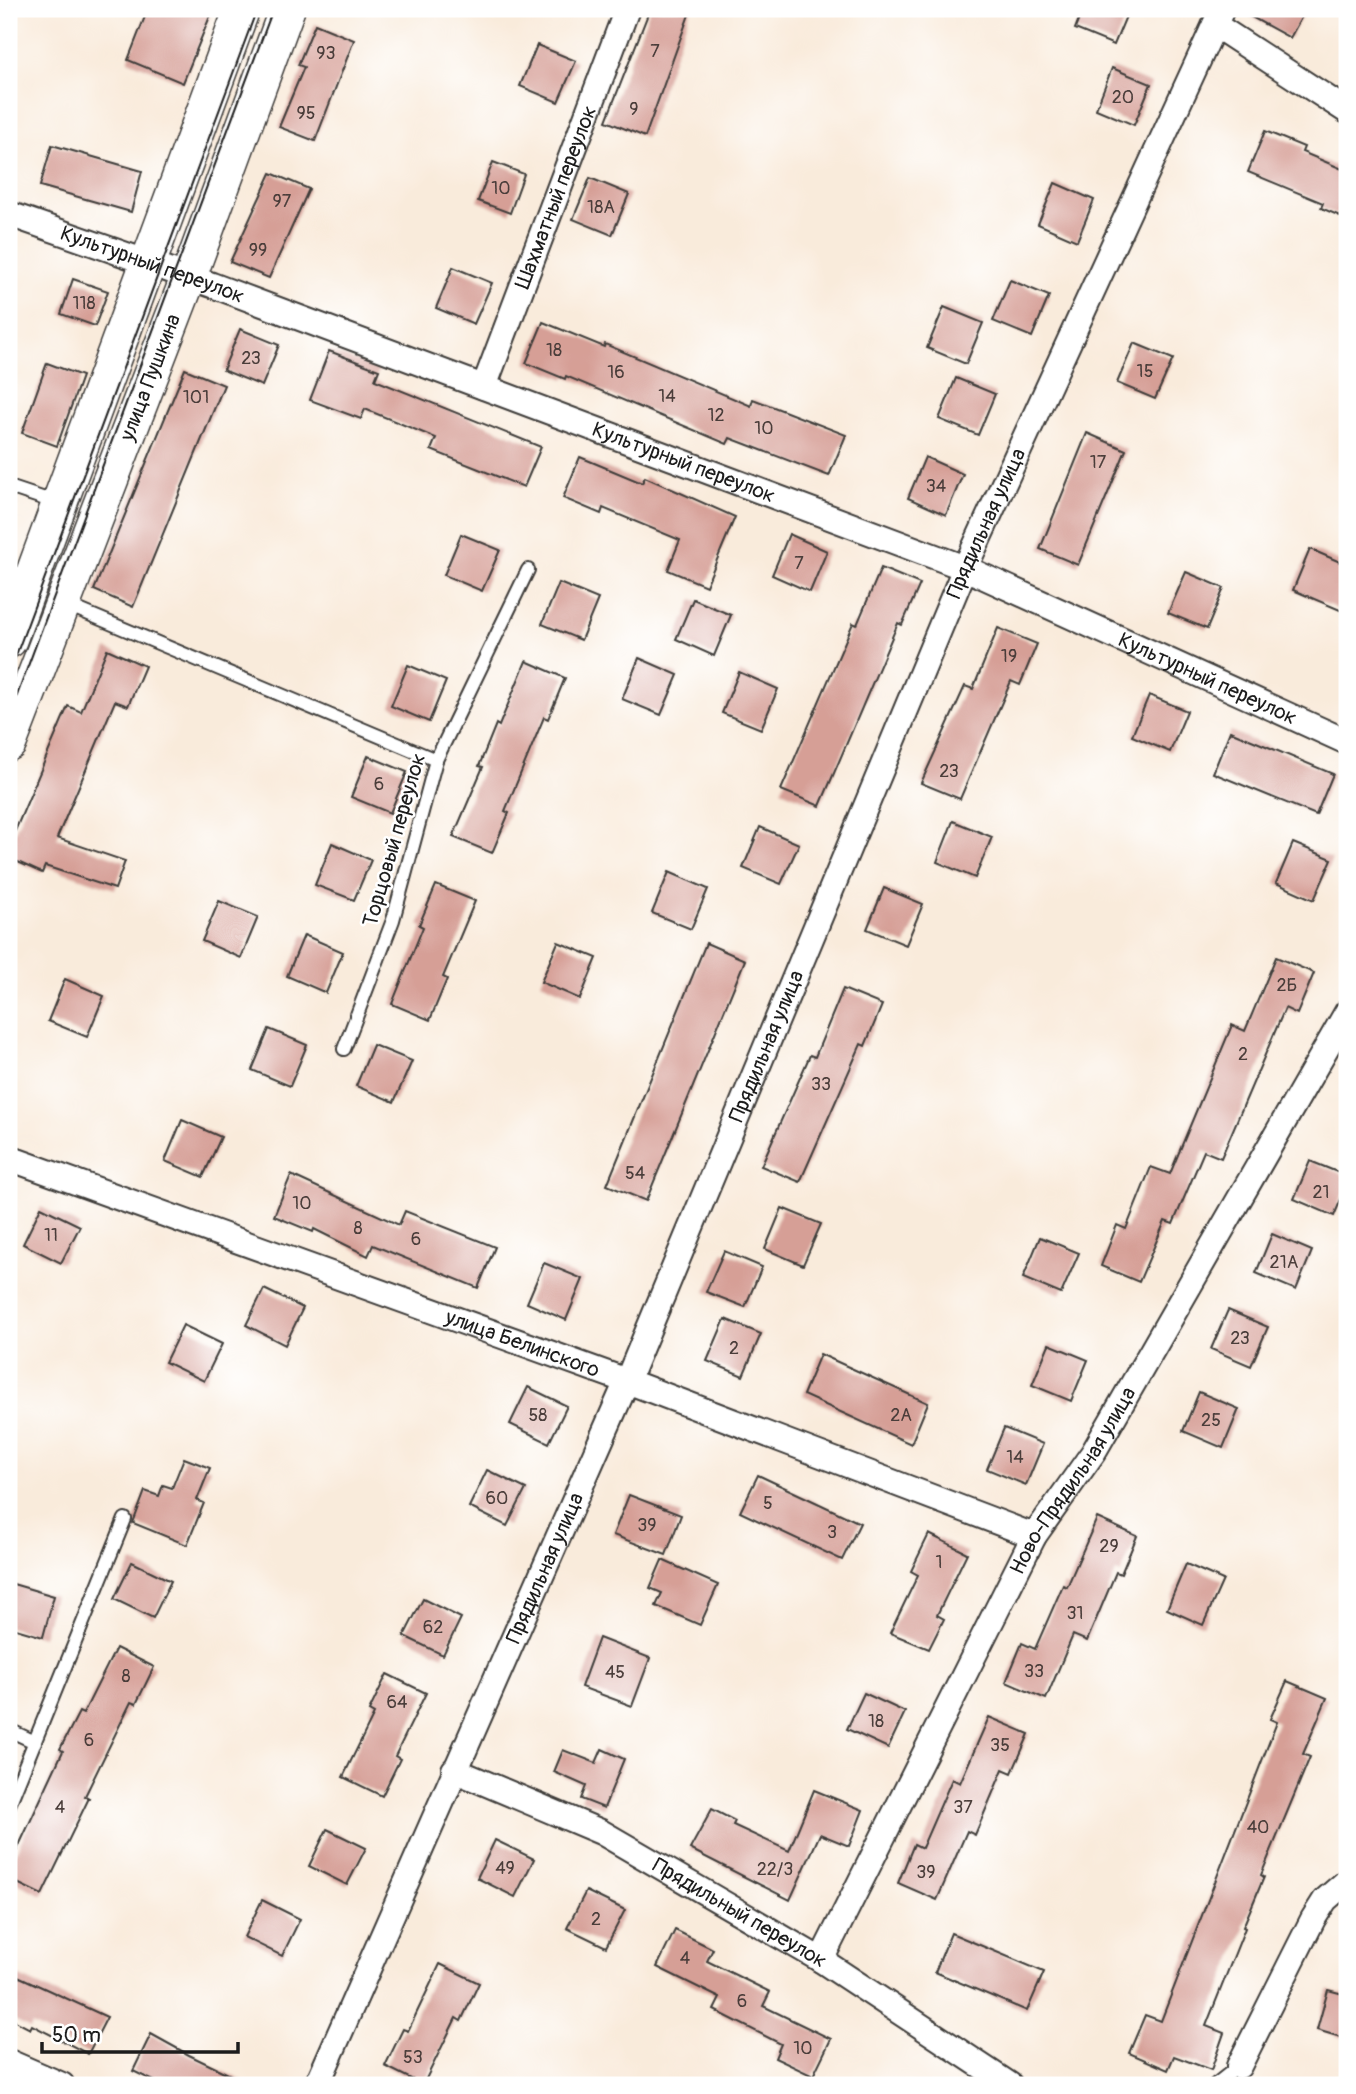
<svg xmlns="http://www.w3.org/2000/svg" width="1356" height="2094" viewBox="0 0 1356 2094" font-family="Pangolin,sans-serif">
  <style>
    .building { fill: #d69f96 }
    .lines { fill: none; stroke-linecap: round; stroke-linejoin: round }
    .lane-casing { stroke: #3d3b39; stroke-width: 16 }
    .street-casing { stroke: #3d3b39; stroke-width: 28 }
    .secondary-casing { stroke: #3d3b39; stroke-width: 38 }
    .lane { stroke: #fff; stroke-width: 12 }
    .street { stroke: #fff; stroke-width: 24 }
    .secondary { stroke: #fff; stroke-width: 35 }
    .tram { stroke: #1c1c1c; stroke-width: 2 }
    .labels { text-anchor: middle; stroke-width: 5; stroke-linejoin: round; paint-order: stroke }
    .number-label { font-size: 18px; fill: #4a3d3a }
    .street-label { font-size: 21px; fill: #1c1c1c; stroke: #fff }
  </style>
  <rect width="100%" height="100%" fill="#fff"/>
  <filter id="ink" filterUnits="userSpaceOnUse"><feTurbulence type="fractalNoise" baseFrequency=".0143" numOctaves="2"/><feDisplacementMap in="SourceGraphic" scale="14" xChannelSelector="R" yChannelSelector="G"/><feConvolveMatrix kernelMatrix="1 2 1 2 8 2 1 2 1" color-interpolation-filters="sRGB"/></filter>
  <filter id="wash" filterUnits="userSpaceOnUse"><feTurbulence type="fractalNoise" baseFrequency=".00686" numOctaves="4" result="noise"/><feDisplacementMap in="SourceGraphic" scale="28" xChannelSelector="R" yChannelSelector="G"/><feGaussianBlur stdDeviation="1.57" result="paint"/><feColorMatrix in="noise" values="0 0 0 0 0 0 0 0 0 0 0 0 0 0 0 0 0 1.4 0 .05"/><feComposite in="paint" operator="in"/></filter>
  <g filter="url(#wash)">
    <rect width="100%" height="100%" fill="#f9ebdb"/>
    <g id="blocks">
      <g class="building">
        <polygon points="148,9 213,9 183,83 128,60"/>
        <polygon points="650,9 691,9 645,137 606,121"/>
        <polygon points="1083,9 1129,9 1114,45 1075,29"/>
        <polygon points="1237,9 1306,9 1290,38"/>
        <polygon points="315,24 354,40 315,141 279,127 304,67 298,65"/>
        <polygon points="537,45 576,61 558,102 520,86"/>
        <polygon points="1112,68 1151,84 1134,125 1096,109"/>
        <polygon points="1265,131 1304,147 1302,152 1347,171 1347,219 1321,208 1323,203 1248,172"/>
        <polygon points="52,145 142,171 131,212 40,186"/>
        <polygon points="493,162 524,174 510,213 478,201"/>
        <polygon points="271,173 309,189 269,278 230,262"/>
        <polygon points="590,178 629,194 612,235 573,219"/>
        <polygon points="1055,183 1094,200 1077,241 1038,224"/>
        <polygon points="453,267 492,283 474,324 436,308"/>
        <polygon points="73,279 108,291 95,326 61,314"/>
        <polygon points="1010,280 1049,296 1032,337 993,321"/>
        <polygon points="944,307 983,323 966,364 927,348"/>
        <polygon points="543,322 604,347 605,344 751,406 753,399 846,435 829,476 730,438 727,444 566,376 565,379 526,363"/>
        <polygon points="240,329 279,345 262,386 223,370"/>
        <polygon points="1134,343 1173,359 1155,399 1117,383"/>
        <polygon points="329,351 379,370 375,380 541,447 524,487 431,450 436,438 365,409 361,419 310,400"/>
        <polygon points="47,363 82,376 57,446 22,433"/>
        <polygon points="185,369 224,385 133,607 94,590"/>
        <polygon points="956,378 995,394 978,435 939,419"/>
        <polygon points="1087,433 1126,450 1078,565 1040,549"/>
        <polygon points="580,457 642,483 645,477 735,517 706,586 668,570 680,540 603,508 601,514 563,498"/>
        <polygon points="925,457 963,474 946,515 908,498"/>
        <polygon points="461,534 500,550 482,591 444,575"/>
        <polygon points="789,534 827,551 810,592 772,575"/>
        <polygon points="1310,549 1347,565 1347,613 1293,590"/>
        <polygon points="881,568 920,584 902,625 898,623 820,806 781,790 853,623 857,625"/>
        <polygon points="1186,572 1224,588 1207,629 1168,613"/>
        <polygon points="559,583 598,599 581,640 542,624"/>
        <polygon points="693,599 731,615 714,656 676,639"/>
        <polygon points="998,628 1037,644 1020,685 1011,681 960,799 921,783 965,686 973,689"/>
        <polygon points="107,649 145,666 128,706 115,701 57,838 125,861 115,889 45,866 42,873 9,858 9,845 68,706 81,712"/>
        <polygon points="639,658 678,675 661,715 622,699"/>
        <polygon points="526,661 565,678 548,719 544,717 505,811 509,813 492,853 453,837 483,767 479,766 496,724 499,726"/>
        <polygon points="408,665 446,681 429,722 391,706"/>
        <polygon points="739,672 778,689 761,729 722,713"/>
        <polygon points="1149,695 1187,711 1170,752 1132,736"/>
        <polygon points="1230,731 1333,774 1316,815 1213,773"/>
        <polygon points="368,756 407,772 390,813 351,797"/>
        <polygon points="953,821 992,837 975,878 937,862"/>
        <polygon points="760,827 799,844 781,884 743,868"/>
        <polygon points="332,843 371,860 354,900 315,885"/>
        <polygon points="1293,843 1332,859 1314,900 1276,883"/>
        <polygon points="669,872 708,889 691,929 652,913"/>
        <polygon points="436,885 475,901 443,977 447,979 430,1020 392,1004 423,927 419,925"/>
        <polygon points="884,888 923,904 906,945 867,929"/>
        <polygon points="219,901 258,917 241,958 202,941"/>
        <polygon points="304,935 343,952 326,993 287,976"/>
        <polygon points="558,942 597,958 580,999 541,982"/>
        <polygon points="706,943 745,960 646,1201 607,1185"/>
        <polygon points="1276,957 1314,973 1297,1014 1285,1008 1221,1158 1204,1151 1173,1224 1165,1221 1139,1282 1101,1266 1117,1225 1126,1229 1151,1167 1170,1174 1232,1025 1245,1031"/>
        <polygon points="65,979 104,996 87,1037 48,1021"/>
        <polygon points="843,989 882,1005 865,1046 861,1044 800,1182 761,1166 810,1055 815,1057"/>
        <polygon points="269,1029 307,1045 290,1086 252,1070"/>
        <polygon points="373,1045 412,1061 394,1102 356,1086"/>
        <polygon points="182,1120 221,1137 203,1177 165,1161"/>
        <polygon points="1310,1161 1347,1176 1347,1185 1334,1216 1294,1199"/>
        <polygon points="291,1175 399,1225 405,1211 495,1247 478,1288 373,1245 368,1256 314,1229 313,1232 274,1216"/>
        <polygon points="41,1207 80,1226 61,1263 23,1244"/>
        <polygon points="782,1208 821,1224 803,1265 765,1249"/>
        <polygon points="1272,1234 1312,1251 1296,1290 1256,1273"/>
        <polygon points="1040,1237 1079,1253 1061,1294 1023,1278"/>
        <polygon points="724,1251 762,1267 745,1307 706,1292"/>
        <polygon points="544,1263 583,1279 566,1320 527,1303"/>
        <polygon points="264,1289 303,1308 285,1345 246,1325"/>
        <polygon points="1228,1310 1268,1327 1251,1366 1211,1349"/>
        <polygon points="725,1319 761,1334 743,1376 707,1361"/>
        <polygon points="183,1325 222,1344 204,1381 165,1362"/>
        <polygon points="1049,1344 1088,1360 1071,1401 1032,1385"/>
        <polygon points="820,1354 928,1403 911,1444 803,1395"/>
        <polygon points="528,1387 567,1406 549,1443 510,1424"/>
        <polygon points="1199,1392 1239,1409 1223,1448 1183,1431"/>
        <polygon points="1004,1428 1043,1444 1026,1485 987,1469"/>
        <polygon points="184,1458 210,1468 197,1500 204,1503 187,1545 133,1523 145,1491 159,1496 163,1485 172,1488"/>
        <polygon points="487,1470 526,1489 507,1526 469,1507"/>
        <polygon points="758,1475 860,1523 842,1560 740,1512"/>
        <polygon points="629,1495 681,1515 666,1555 613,1535"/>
        <polygon points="1097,1518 1137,1536 1121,1574 1116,1572 1087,1641 1073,1635 1046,1699 1006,1682 1022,1643 1035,1649 1063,1585 1067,1587"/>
        <polygon points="929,1534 967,1553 937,1615 944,1619 929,1649 890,1633 918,1575 911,1571"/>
        <polygon points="662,1560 718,1585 700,1625 656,1606 662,1593 650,1588"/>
        <polygon points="132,1562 171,1581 153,1618 114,1599"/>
        <polygon points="1186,1564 1223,1580 1203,1625 1167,1609"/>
        <polygon points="13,1584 54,1596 43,1637 9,1627 9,1597"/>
        <polygon points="423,1599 461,1618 443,1655 404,1636"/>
        <polygon points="599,1638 650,1658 632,1706 581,1687"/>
        <polygon points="116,1648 154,1667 136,1704 131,1702 85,1796 89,1798 42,1895 9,1879 9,1867 63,1751 60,1749 79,1712 83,1714"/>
        <polygon points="387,1674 426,1693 395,1756 400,1759 382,1796 343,1777 374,1714 369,1711"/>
        <polygon points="1287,1681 1327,1698 1303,1754 1310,1757 1261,1875 1264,1877 1243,1927 1245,1928 1206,2026 1224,2033 1211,2070 1174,2056 1168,2070 1129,2053 1145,2015 1161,2021 1277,1722 1270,1719"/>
        <polygon points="864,1693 905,1712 888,1748 847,1729"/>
        <polygon points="989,1717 1029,1734 1012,1773 1003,1769 975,1835 967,1831 937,1900 898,1883 914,1844 922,1848 952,1779 960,1783"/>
        <polygon points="602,1749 624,1759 604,1808 581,1799 586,1786 554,1772 563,1750 596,1763"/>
        <polygon points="814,1790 863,1810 849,1846 820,1834 790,1900 690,1849 712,1809 735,1821 733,1825 789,1851"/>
        <polygon points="327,1829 366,1848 347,1885 309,1866"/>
        <polygon points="495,1840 534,1859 515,1897 477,1878"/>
        <polygon points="586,1891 625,1910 606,1947 567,1928"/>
        <polygon points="262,1900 300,1919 282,1956 244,1937"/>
        <polygon points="675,1930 713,1949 707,1961 770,1992 763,2006 831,2039 813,2076 775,2058 781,2044 714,2010 720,1998 657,1967"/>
        <polygon points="951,1933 1044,1972 1027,2011 935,1972"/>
        <polygon points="440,1964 479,1983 461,2021 456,2018 423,2085 385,2066 403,2029 408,2031"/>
        <polygon points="9,1972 107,2017 88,2054 32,2025 30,2029 9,2018"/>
        <polygon points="1328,1990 1347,1995 1347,2039 1317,2030"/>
        <polygon points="151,2034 189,2055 251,2085 162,2085 133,2071"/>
      </g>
    </g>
  </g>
  <g filter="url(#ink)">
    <use href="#blocks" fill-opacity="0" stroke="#3d3b39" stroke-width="2"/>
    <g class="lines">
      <g class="lane-casing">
        <g id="lane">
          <polyline points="9,487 57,503"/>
          <polyline points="65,604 436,760"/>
          <polyline points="344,1049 393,920 436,760 528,570"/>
          <polyline points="9,1730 35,1742"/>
          <polyline points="9,1805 125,1519"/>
          <polyline points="1215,2085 1239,2066"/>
        </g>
      </g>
      <g class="street-casing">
        <g id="street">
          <polyline points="1215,25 1347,111"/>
          <path id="s1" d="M9 214 212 285 965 568 1347 742"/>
          <path id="s2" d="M484 387 627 9"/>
          <path id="s3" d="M9 1158 627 1381 1034 1536"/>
          <path id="s4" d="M454 1770 601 1832 821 1960 1010 2085"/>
          <path id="s5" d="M821 1960 1034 1536 1093 1453 1347 1012"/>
          <polyline points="9,2062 62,2085"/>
          <polyline points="1239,2066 1313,1919 1325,1900 1347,1881"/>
          <path id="s6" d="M317 2085 627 1381 965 568 1222 9"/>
        </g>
      </g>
      <g class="secondary-casing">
        <g id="secondary">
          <polyline points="9,640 242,9"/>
          <path id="s7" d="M9 743 189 276 287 9"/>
        </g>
      </g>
      <use href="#lane" class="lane"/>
      <use href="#street" class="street"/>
      <use href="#secondary" class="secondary"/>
      <g class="tram">
        <polyline points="9,674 257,9"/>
        <polyline points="9,717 273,9"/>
      </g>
    </g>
  </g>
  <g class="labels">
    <g class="number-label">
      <text x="655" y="57">7</text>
      <text x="326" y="59">93</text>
      <text x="1123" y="103">20</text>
      <text x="634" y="115">9</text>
      <text x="306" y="119">95</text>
      <text x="501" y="194">10</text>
      <text x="282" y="207">97</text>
      <text x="601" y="213">18А</text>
      <text x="258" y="256">99</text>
      <text x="84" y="309">118</text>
      <text x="554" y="356">18</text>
      <text x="251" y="364">23</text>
      <text x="1145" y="377">15</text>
      <text x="616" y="378">16</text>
      <text x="667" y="402">14</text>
      <text x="196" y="403">101</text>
      <text x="716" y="421">12</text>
      <text x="764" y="434">10</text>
      <text x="1098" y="468">17</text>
      <text x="936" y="492">34</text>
      <text x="799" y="569">7</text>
      <text x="1009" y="662">19</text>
      <text x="949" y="777">23</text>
      <text x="379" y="790">6</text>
      <text x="1287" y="991">2Б</text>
      <text x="1243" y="1060">2</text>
      <text x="821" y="1090">33</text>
      <text x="635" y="1179">54</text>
      <text x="1321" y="1198">21</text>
      <text x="302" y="1209">10</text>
      <text x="358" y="1234">8</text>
      <text x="51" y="1241">11</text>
      <text x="416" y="1245">6</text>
      <text x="1284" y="1268">21А</text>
      <text x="1240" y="1344">23</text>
      <text x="734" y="1354">2</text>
      <text x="538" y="1421">58</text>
      <text x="901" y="1421">2А</text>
      <text x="1211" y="1426">25</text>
      <text x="1015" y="1463">14</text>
      <text x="497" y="1504">60</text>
      <text x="768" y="1509">5</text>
      <text x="647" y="1531">39</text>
      <text x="832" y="1538">3</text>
      <text x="1109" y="1552">29</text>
      <text x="939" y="1568">1</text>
      <text x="1075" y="1619">31</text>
      <text x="433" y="1633">62</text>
      <text x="1034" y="1677">33</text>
      <text x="615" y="1678">45</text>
      <text x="126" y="1682">8</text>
      <text x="397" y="1708">64</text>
      <text x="876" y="1727">18</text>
      <text x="89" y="1746">6</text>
      <text x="1000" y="1751">35</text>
      <text x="60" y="1813">4</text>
      <text x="963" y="1813">37</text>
      <text x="1258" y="1833">40</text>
      <text x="505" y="1874">49</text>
      <text x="775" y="1875">22/3</text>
      <text x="926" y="1878">39</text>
      <text x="596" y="1925">2</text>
      <text x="685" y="1964">4</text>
      <text x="742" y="2007">6</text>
      <text x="803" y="2054">10</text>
      <text x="413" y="2063">53</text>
    </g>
    <g class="street-label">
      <text dy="7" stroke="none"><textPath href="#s2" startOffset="203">Шахматный переулок</textPath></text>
      <text dy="7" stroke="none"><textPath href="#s1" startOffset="152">Культурный переулок</textPath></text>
      <text dy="7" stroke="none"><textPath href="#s7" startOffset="392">улица Пушкина</textPath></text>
      <text dy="7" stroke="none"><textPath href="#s1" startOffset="719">Культурный переулок</textPath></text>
      <text dy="7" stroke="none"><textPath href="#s6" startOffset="1699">Прядильная улица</textPath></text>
      <text dy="7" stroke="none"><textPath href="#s1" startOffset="1286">Культурный переулок</textPath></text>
      <text transform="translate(394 840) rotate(-74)" y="7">Торцовый переулок</text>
      <text dy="7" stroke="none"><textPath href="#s6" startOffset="1132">Прядильная улица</textPath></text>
      <text dy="7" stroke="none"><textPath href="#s3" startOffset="546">улица Белинского</textPath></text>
      <text dy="7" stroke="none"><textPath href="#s5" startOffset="542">Ново-Прядильная улица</textPath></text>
      <text dy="7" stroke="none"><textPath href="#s6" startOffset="565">Прядильная улица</textPath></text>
      <text dy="7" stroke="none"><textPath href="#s4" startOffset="320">Прядильный переулок</textPath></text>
    </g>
  </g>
  <rect width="1356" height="2094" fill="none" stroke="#fff" stroke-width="35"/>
  <path d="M42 2042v10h196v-10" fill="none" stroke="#1c1c1c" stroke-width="3.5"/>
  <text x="52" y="2042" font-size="21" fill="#1c1c1c" stroke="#ffffff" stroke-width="5" paint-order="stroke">50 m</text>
</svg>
